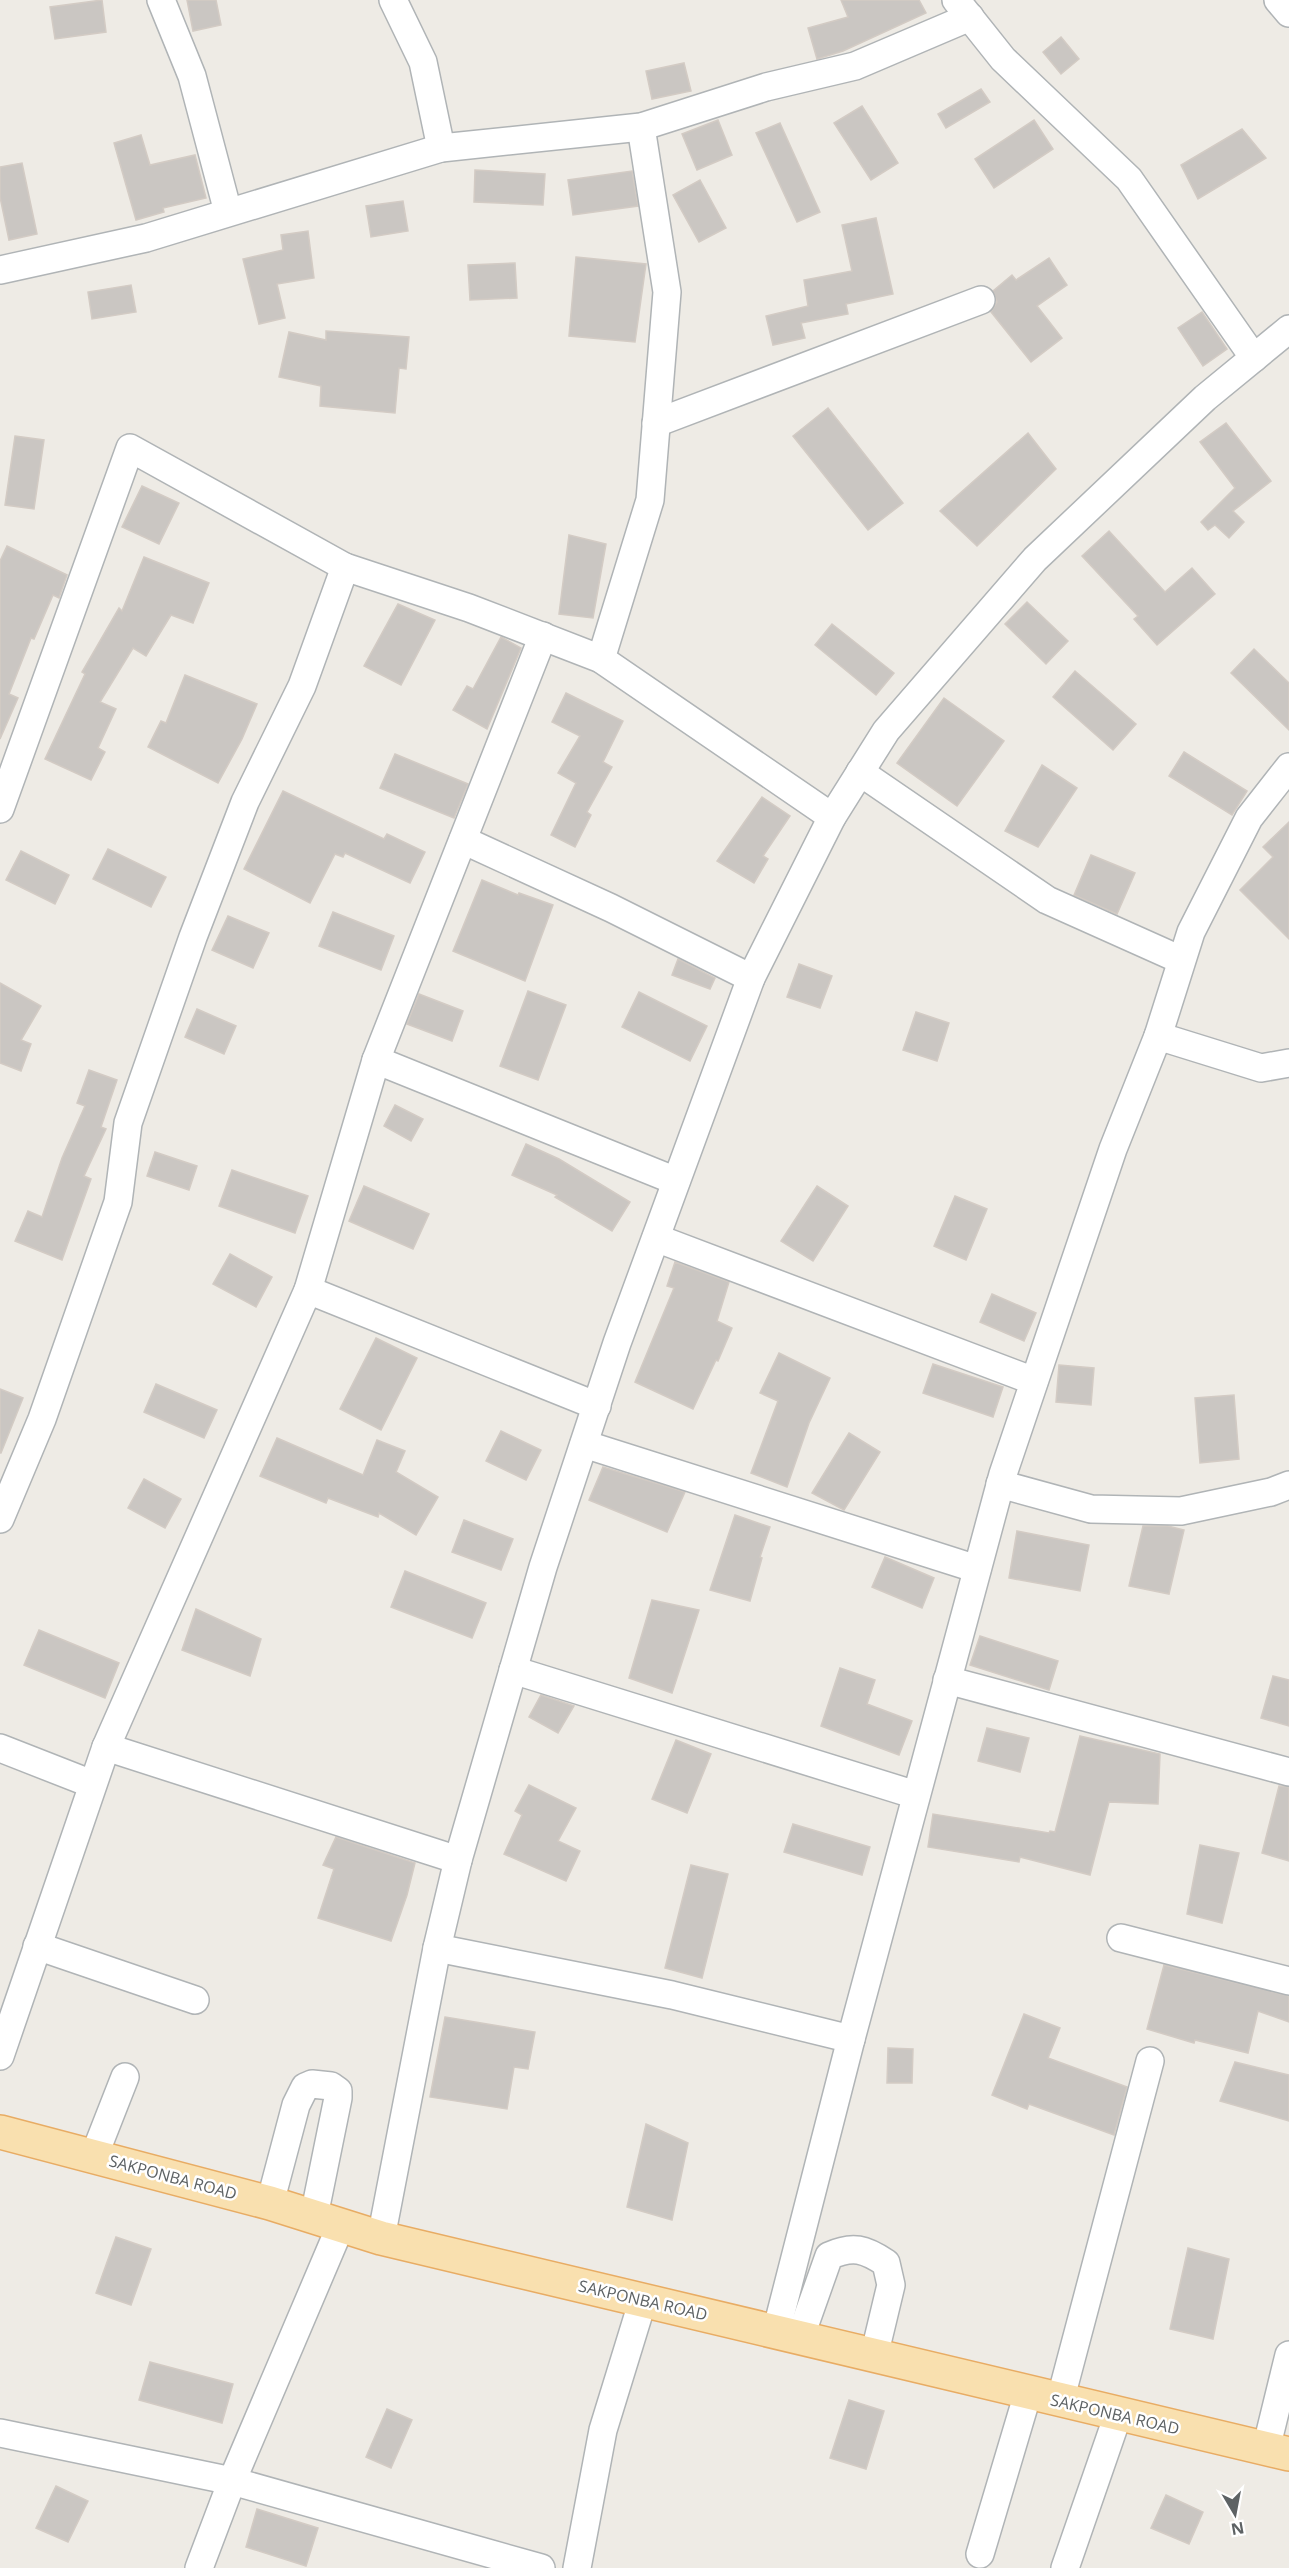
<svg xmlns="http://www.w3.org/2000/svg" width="1289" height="2568" viewBox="0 0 1289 2568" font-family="'Open Sans',sans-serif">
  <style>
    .building { fill: #cac6c2; stroke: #d3cbc4; stroke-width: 1.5 }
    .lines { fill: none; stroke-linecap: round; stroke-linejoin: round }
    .minor-casing { stroke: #b0b4b6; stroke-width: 30 }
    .major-casing { stroke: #e8ac64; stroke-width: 36 }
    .minor { stroke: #fff; stroke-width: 27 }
    .major { stroke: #f9e0af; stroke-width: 33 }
    .labels { text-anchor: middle; stroke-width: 5; stroke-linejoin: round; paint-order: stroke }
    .street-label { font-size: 16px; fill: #5d6264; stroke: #fff }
  </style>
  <rect width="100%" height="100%" fill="#eeebe5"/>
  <g class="building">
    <polygon points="102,0 106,32 55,39 50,7"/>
    <polygon points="187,0 216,0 221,25 193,31"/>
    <polygon points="841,0 919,0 926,13 843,51 817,59 808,28 848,17"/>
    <polygon points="1061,37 1079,59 1061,74 1043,52"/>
    <polygon points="684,63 691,91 652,99 646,71"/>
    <polygon points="981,89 990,102 946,128 938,114"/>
    <polygon points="862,106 898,163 871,180 834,123"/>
    <polygon points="718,120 732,155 697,170 682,134"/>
    <polygon points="1034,120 1053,149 994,188 975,159"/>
    <polygon points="780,123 820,212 797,222 756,133"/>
    <polygon points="1242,129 1266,158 1198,199 1181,165"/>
    <polygon points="141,135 150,165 195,155 206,198 163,208 164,212 136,220 114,143"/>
    <polygon points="22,163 37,234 9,240 0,197 0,167"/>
    <polygon points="475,170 545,174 543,205 474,202"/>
    <polygon points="632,171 638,206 573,215 568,180"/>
    <polygon points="700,180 726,228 699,242 673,195"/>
    <polygon points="403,201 408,231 371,237 366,206"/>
    <polygon points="876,218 893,294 846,304 848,314 801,323 805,338 773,345 766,316 808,306 804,280 852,271 842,225"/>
    <polygon points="308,231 314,278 277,284 285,318 259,324 243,259 283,250 281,235"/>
    <polygon points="576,257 646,264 635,342 569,336"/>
    <polygon points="1049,258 1067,285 1037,306 1062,338 1031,362 991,312 997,302 993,291 1012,275 1016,280"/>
    <polygon points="515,263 517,298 470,300 468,265"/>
    <polygon points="131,285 136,312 92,319 88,292"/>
    <polygon points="1202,312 1227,349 1203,366 1178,328"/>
    <polygon points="326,331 409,337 406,369 399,368 395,413 320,406 321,386 279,377 289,332 326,340"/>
    <polygon points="828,408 903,503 868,530 793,436"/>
    <polygon points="1226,423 1271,481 1233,511 1244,522 1229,538 1215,525 1208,530 1201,522 1235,488 1200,442"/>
    <polygon points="1028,433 1056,469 977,546 940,511"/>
    <polygon points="15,436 44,440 34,509 5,505"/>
    <polygon points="142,486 179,503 159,544 122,527"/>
    <polygon points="1109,531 1165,592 1192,568 1215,594 1157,645 1134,619 1138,616 1082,556"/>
    <polygon points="569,535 606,544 593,618 559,614"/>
    <polygon points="7,546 67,575 59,598 53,595 34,639 31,638 9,694 18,698 0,739 0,561"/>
    <polygon points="144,557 209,583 193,623 171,615 146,656 133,648 100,702 116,709 98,748 105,752 91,780 45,759 85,674 82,672 119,608 122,611"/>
    <polygon points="1027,602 1068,641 1046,664 1005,624"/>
    <polygon points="398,604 435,620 401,685 364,666"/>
    <polygon points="832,624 894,673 876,695 815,645"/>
    <polygon points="501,637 521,648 487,729 453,710 467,686 473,689"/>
    <polygon points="1254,649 1289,683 1289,730 1231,673"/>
    <polygon points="1075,671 1136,724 1113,750 1053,697"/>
    <polygon points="185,675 257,704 242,739 218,783 148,747 161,721 166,723"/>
    <polygon points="566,693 623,721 603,762 612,767 587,812 591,815 575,847 551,835 576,783 558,773 580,736 552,722"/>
    <polygon points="944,698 1004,741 957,806 897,763"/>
    <polygon points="1184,752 1247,791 1232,815 1169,776"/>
    <polygon points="395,754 468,784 454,818 380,788"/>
    <polygon points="1042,765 1077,788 1038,847 1005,831"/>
    <polygon points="283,791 384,839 387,834 425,852 410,883 345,853 343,857 335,854 310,903 244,869"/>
    <polygon points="762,797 790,816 763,856 768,859 754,883 717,861"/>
    <polygon points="1289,822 1289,939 1240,890 1273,857 1263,847"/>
    <polygon points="108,849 166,877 151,907 93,879"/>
    <polygon points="21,851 69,875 55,904 6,880"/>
    <polygon points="1091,855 1135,873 1117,914 1074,895"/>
    <polygon points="482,880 518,895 519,893 553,905 525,981 453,951"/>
    <polygon points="333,912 394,936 381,970 319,946"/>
    <polygon points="228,916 269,933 253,968 212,950"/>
    <polygon points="678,959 715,978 710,989 672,975"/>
    <polygon points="799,964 832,976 820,1008 787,997"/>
    <polygon points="0,983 41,1006 21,1040 31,1044 21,1071 0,1063"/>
    <polygon points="528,991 566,1005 538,1080 500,1066"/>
    <polygon points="639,992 707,1026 690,1061 622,1027"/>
    <polygon points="419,994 463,1011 452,1041 407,1024"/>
    <polygon points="197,1009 236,1026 224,1054 185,1037"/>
    <polygon points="916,1012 949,1023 937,1061 903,1050"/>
    <polygon points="89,1070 117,1080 101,1127 106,1129 84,1176 91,1179 62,1260 15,1241 28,1211 42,1217 62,1158 85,1106 77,1103"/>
    <polygon points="395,1105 423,1119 411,1141 384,1126"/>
    <polygon points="526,1144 559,1159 630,1202 612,1231 555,1197 557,1195 512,1175"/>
    <polygon points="155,1152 197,1166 189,1190 147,1176"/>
    <polygon points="232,1170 308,1196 295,1233 219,1206"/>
    <polygon points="364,1186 429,1214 413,1249 349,1221"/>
    <polygon points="817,1186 848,1206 813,1261 781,1241"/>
    <polygon points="955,1196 987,1209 966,1260 934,1246"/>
    <polygon points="230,1254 272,1277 256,1307 213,1284"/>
    <polygon points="675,1262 729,1282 717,1321 732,1328 718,1361 716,1360 693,1409 635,1382 674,1288 667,1286"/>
    <polygon points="992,1294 1036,1313 1024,1341 980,1322"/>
    <polygon points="376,1338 417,1358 381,1430 340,1409"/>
    <polygon points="779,1353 830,1378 809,1423 787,1487 751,1473 778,1401 760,1393"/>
    <polygon points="933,1364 1003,1387 993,1417 923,1393"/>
    <polygon points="1059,1365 1094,1368 1091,1405 1056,1402"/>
    <polygon points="156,1384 217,1410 204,1438 144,1412"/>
    <polygon points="0,1389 23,1398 1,1453 0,1453"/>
    <polygon points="1234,1395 1239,1459 1200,1463 1195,1398"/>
    <polygon points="501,1431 541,1450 526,1480 486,1461"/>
    <polygon points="849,1433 880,1452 844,1510 812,1493"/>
    <polygon points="277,1438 363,1475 377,1440 405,1451 396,1472 438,1497 416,1535 379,1513 378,1517 328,1498 326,1503 260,1476"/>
    <polygon points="603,1467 685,1492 667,1532 589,1500"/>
    <polygon points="144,1479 181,1499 165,1528 128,1508"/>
    <polygon points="735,1515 770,1527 760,1557 762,1558 750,1601 710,1590"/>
    <polygon points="464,1520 513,1539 501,1570 452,1552"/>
    <polygon points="1143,1526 1168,1526 1184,1530 1169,1594 1129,1586"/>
    <polygon points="1017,1531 1089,1545 1080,1591 1009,1578"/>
    <polygon points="885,1557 934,1578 922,1608 872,1587"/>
    <polygon points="405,1571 486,1603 472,1638 391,1607"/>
    <polygon points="652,1600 699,1610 672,1693 629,1678"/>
    <polygon points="196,1609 261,1639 250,1676 182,1650"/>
    <polygon points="39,1630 119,1663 105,1698 24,1665"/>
    <polygon points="980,1636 1058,1661 1049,1690 970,1665"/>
    <polygon points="840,1668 875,1680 867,1704 912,1721 899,1755 821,1726"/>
    <polygon points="1273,1676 1289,1680 1289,1726 1261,1718"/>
    <polygon points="541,1695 574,1706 558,1733 529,1717"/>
    <polygon points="987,1728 1029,1738 1020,1772 978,1761"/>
    <polygon points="1080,1736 1160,1754 1158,1804 1109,1802 1090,1875 1020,1857 1019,1862 928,1847 933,1814 1049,1833 1050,1831 1055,1832"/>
    <polygon points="676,1740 711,1754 687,1813 652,1799"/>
    <polygon points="529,1785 576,1808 558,1841 580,1851 566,1881 504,1854 522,1815 515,1811"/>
    <polygon points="1279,1786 1289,1787 1289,1861 1262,1853"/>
    <polygon points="793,1824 870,1847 862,1875 784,1852"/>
    <polygon points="336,1837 415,1863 407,1895 391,1941 318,1918 334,1869 323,1865"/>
    <polygon points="1200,1845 1239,1853 1222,1923 1187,1914"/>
    <polygon points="691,1865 728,1874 702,1978 665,1968"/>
    <polygon points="1164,1965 1289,1996 1289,2022 1258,2011 1248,2053 1195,2040 1194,2043 1147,2029"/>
    <polygon points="1024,2014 1060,2028 1048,2058 1127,2087 1114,2135 1029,2104 1027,2109 992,2095"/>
    <polygon points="445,2017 535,2032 528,2069 514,2067 507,2109 430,2097"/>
    <polygon points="888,2048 913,2049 912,2083 887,2083"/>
    <polygon points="1235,2062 1289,2075 1289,2121 1220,2101"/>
    <polygon points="646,2124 688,2143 672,2220 627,2207"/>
    <polygon points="116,2237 151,2249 131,2305 96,2293"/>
    <polygon points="1188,2248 1229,2259 1213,2339 1170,2329"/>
    <polygon points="150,2362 233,2384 222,2423 139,2400"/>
    <polygon points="849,2400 884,2411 866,2469 830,2458"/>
    <polygon points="387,2409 412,2420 391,2468 366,2457"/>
    <polygon points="56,2486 88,2501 68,2542 36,2528"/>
    <polygon points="1166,2495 1203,2512 1189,2544 1151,2528"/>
    <polygon points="257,2509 318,2528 306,2566 246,2547"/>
  </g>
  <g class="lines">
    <g class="minor-casing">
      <g id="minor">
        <polyline points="161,0 192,76 228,212"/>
        <polyline points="393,0 423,62 441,148"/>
        <polyline points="956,0 1003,59 1129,179 1254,358"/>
        <polyline points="1278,0 1289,13"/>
        <polyline points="0,270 146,238 441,148 641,127 766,87 855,66 970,17"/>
        <polyline points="656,423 981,300"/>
        <polyline points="601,659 650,500 667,292 641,127"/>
        <polyline points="860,772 1047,900 1181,960"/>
        <polyline points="0,809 130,448 345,567 469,608 601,659 832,817"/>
        <polyline points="463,840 611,908 751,978"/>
        <polyline points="1158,1036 1261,1068 1289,1063"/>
        <polyline points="376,1060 676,1181"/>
        <polyline points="656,1238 1034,1381"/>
        <polyline points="308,1290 597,1406"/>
        <polyline points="584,1444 977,1569"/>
        <polyline points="1000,1484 1091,1509 1181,1511 1271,1492 1289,1485"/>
        <polyline points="0,1519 42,1419 118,1202 128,1123 193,937 245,802 302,686 345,567"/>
        <polyline points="513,1670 916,1795"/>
        <polyline points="947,1680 1289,1772"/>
        <polyline points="106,1747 458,1860"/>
        <polyline points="0,1748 92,1784"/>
        <polyline points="1121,1938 1289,1981"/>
        <polyline points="37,1946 195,2000"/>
        <polyline points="437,1948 672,1995 851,2039"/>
        <polyline points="0,2056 106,1747 308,1290 376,1060 543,636"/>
        <polyline points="94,2156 125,2077"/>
        <polyline points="270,2203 296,2105 305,2087 312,2084 331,2086 338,2091 338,2098 314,2216"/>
        <polyline points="381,2238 437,1948 458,1860 543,1567 617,1343 751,978 832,817 886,731 1035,559 1205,398 1289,329"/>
        <polyline points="776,2332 851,2039 1003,1474 1113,1149 1158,1036 1191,932 1249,818 1289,767"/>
        <path d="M800 2338 829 2256C853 2245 865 2249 886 2263L891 2285 874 2356"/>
        <polyline points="1060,2401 1150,2061"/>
        <polyline points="0,2433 232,2481 541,2568"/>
        <polyline points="1266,2449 1289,2355"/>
        <polyline points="980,2554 1028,2393"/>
        <polyline points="199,2568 232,2481 341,2225"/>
        <polyline points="577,2568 603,2430 643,2300"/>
        <polyline points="1065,2568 1118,2415"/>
      </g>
    </g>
    <g class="major-casing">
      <polyline id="major" points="0,2132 270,2203 381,2238 1289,2454"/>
    </g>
    <use href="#minor" class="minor"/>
    <use href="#major" class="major"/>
  </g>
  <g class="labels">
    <g class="street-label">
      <text transform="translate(173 2177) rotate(15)" y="6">SAKPONBA ROAD</text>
      <text transform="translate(643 2300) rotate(13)" y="6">SAKPONBA ROAD</text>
      <text transform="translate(1115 2414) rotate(13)" y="6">SAKPONBA ROAD</text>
    </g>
  </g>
  <g transform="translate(1235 2514) rotate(170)" stroke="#ffffff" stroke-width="4.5" paint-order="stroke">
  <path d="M0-4.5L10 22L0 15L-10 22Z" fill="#5d6264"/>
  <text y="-9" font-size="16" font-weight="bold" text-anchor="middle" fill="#5d6264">N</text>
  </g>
</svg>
